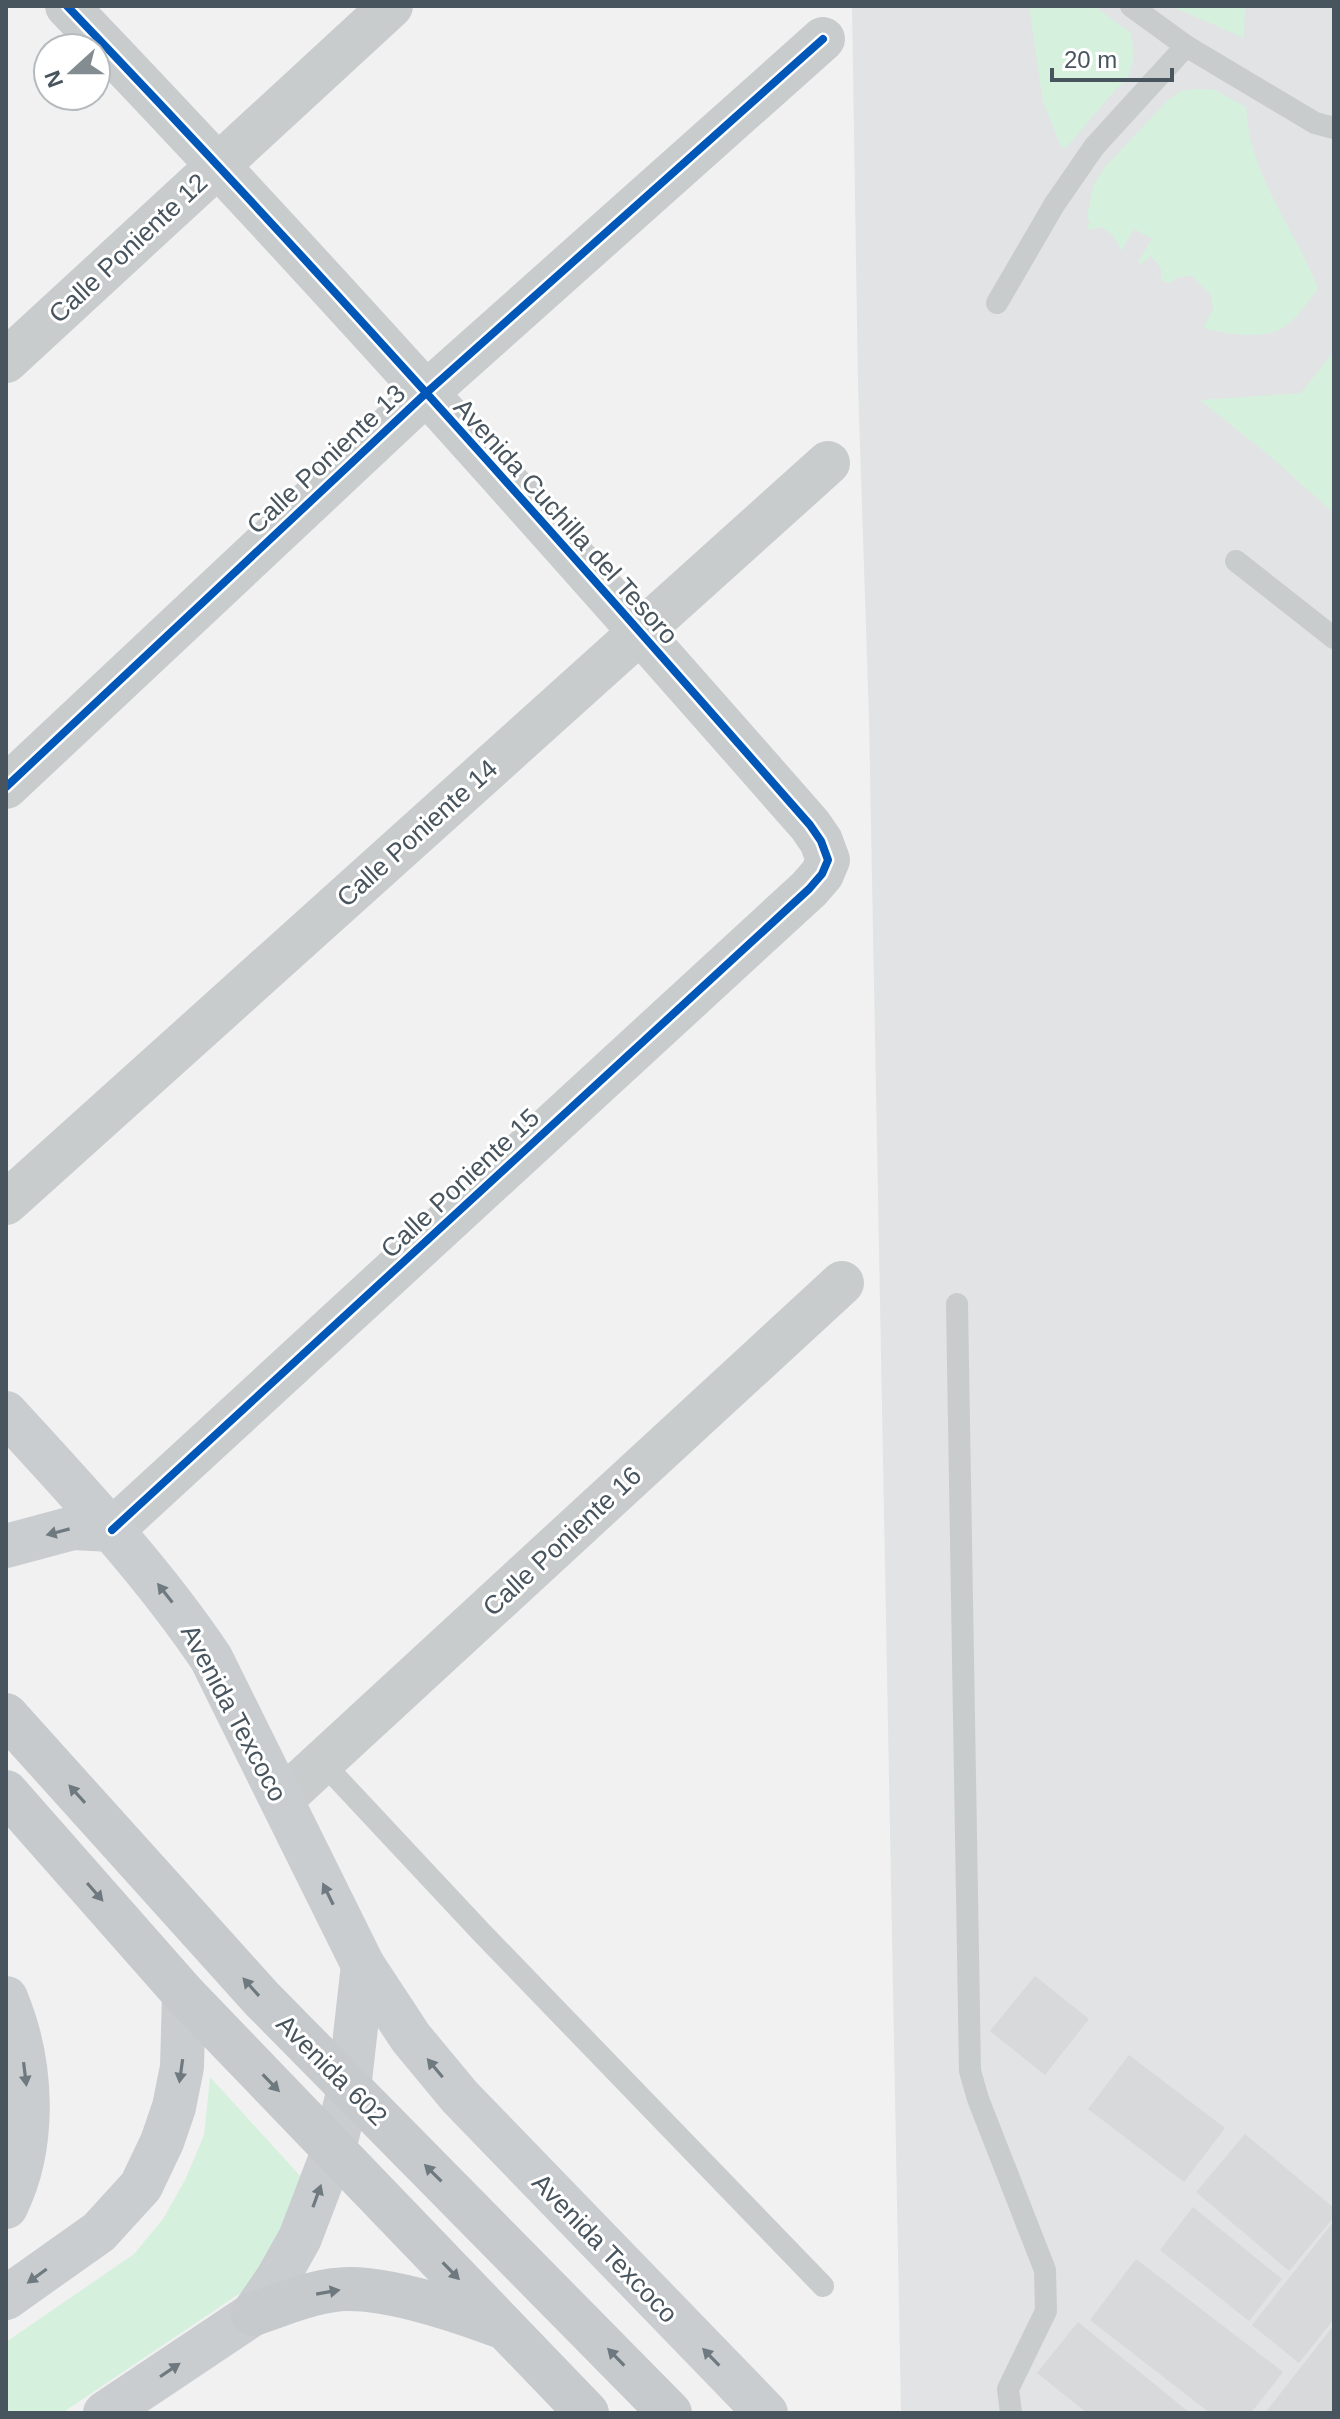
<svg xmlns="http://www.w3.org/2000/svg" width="1340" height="2419" viewBox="0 0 1340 2419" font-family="Arial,sans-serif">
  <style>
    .airport { fill: #e1e3e4 }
    .green { fill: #d6f0de }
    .building { fill: #d7d9da }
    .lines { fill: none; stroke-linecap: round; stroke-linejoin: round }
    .lane { stroke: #c9cccd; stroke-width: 22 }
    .street { stroke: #c9cccd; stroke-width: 44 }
    .secondary { stroke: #cacdd0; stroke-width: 44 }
    .primary { stroke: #c6cacd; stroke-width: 44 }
    .cycleway-casing { stroke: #fff; stroke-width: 13 }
    .cycleway { stroke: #0057b8; stroke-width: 8 }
    .oneway { fill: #6f7980 }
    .oneway2 { fill: #6e787f }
    .labels { text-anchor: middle; stroke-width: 6; stroke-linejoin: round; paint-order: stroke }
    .street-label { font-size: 26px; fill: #48555e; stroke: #fff }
  </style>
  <rect width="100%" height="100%" fill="#f1f1f1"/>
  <polygon class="airport" points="852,6 1334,6 1334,2413 901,2413 869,719 858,384"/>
  <g class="green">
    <path d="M1029 6H1094L1131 33C1135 53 1135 77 1117 88L1065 149 1060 144 1043 102Z"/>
    <polygon points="1171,6 1245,6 1244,38"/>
    <path d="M1198 89 1215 90 1246 107C1249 174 1294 228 1318 288 1308 302 1295 322 1279 330 1258 340 1224 333 1203 328L1213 309 1211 295 1192 276 1178 277 1169 283 1161 280C1163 269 1159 263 1150 256L1141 264 1138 262 1152 239 1134 229 1121 251C1117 239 1112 233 1101 227L1090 230 1087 226 1090 222 1087 217 1093 186 1104 168 1168 100 1181 91Z"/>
    <polygon points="1334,351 1334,514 1276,461 1200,400 1301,393"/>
    <polygon points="210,2077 303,2179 288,2226 245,2290 62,2413 6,2413 6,2342 134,2254 163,2219 185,2180 204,2135"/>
  </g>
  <g class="building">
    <polygon points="1035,1976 1089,2019 1045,2075 990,2031"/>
    <polygon points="1129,2055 1225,2128 1184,2182 1088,2109"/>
    <polygon points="1245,2134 1334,2208 1334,2217 1289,2271 1196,2192"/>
    <polygon points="1193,2207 1282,2279 1249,2321 1160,2250"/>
    <polygon points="1334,2221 1334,2319 1299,2363 1252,2325"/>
    <polygon points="1136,2259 1283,2372 1251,2413 1210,2413 1090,2320"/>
    <polygon points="1078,2322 1190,2413 1087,2413 1037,2373"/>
    <polygon points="1334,2325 1334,2413 1265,2413"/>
  </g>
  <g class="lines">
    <g class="lane">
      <polyline points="1131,6 1186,46 1315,123 1334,128"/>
      <polyline points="997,303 1054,205 1094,147 1186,46"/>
      <polyline points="1236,561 1334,638"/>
      <polyline points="957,1304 970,2071 978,2099 1045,2270 1046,2311 1008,2389 1011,2413"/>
      <polyline points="322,1762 482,1933 823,2286"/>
    </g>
    <g class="street">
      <path d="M67 6C322 272 567 548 810 825L821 841 828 860 822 874 809 889 112 1530"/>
      <polyline points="6,361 391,6"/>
      <polyline points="6,787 425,394 823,39"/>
      <polyline points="6,1203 828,463"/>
      <polyline points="282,1799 842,1283"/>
    </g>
    <g class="secondary">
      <path d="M6 1413C78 1492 151 1569 211 1658L363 1965 411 2038 460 2097 766 2413"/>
      <polyline points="6,1546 73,1528 112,1530"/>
      <path d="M6 1998C33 2062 37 2144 6 2207"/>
      <polyline points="6,2298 99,2232 141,2186 162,2142 174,2107 182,2067 184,1994"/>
      <polyline points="105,2413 253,2314 277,2279 300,2238 334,2149 349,2089 363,1965"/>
    </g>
    <g class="primary">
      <polyline points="6,1715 261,1998 670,2413"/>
      <polyline points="6,1792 184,1994 587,2413"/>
      <path d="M253 2314C284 2304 317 2289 349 2289 394 2289 456 2310 499 2326"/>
    </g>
    <g class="cycleway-casing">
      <g id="cycleway">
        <path d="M67 6C322 272 567 548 810 825L821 841 828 860 822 874 809 889 112 1530"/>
        <polyline points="6,787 425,394 823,39"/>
      </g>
    </g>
    <use href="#cycleway" class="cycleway"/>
  </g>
  <defs><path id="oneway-solid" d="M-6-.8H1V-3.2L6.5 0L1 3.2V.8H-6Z" transform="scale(2)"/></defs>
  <g class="oneway">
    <use href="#oneway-solid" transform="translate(58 1532) rotate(165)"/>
    <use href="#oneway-solid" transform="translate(165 1593) rotate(-128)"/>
    <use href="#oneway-solid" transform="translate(328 1894) rotate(-116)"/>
    <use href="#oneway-solid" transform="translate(435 2068) rotate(-130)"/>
    <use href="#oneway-solid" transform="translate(181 2071) rotate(98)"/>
    <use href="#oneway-solid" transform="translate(25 2074) rotate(83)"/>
    <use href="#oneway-solid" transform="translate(317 2196) rotate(-70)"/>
    <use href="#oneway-solid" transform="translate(37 2276) rotate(144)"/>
    <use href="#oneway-solid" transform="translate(711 2357) rotate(-134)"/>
    <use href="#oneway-solid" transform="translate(170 2370) rotate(-34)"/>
  </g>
  <g class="oneway2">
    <use href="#oneway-solid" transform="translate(77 1794) rotate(-132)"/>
    <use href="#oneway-solid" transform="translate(95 1892) rotate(49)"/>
    <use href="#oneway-solid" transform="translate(251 1987) rotate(-132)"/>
    <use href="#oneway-solid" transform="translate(271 2083) rotate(46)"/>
    <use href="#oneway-solid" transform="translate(433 2173) rotate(-135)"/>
    <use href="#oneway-solid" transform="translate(451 2271) rotate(46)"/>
    <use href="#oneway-solid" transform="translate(328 2292) rotate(-10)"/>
    <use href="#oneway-solid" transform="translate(616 2357) rotate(-134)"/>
  </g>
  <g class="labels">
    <g class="street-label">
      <text transform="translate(128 248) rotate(-43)" y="9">Calle Poniente 12</text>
      <text transform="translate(326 459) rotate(-43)" y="9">Calle Poniente 13</text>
      <text transform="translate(566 521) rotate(48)" y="9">Avenida Cuchilla del Tesoro</text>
      <text transform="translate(417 833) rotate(-42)" y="9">Calle Poniente 14</text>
      <text transform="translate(460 1183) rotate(-43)" y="9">Calle Poniente 15</text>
      <text transform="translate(562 1541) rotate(-43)" y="9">Calle Poniente 16</text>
      <text transform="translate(234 1713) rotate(62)" y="9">Avenida Texcoco</text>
      <text transform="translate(332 2070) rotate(45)" y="9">Avenida 602</text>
      <text transform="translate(605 2248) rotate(46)" y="9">Avenida Texcoco</text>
    </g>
  </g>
  <rect width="1340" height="2419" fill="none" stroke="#48555e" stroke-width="16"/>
  <g transform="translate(72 72) rotate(249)"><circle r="38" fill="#ffffff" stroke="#b6bbbf" stroke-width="2"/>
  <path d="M0-6L14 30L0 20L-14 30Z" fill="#838c91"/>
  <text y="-12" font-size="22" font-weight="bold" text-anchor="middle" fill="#48555e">N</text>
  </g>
  <path d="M1052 68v12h120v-12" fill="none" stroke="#48555e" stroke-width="4"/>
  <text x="1064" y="68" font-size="24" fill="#48555e" stroke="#ffffff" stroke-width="6" paint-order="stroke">20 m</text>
</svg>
